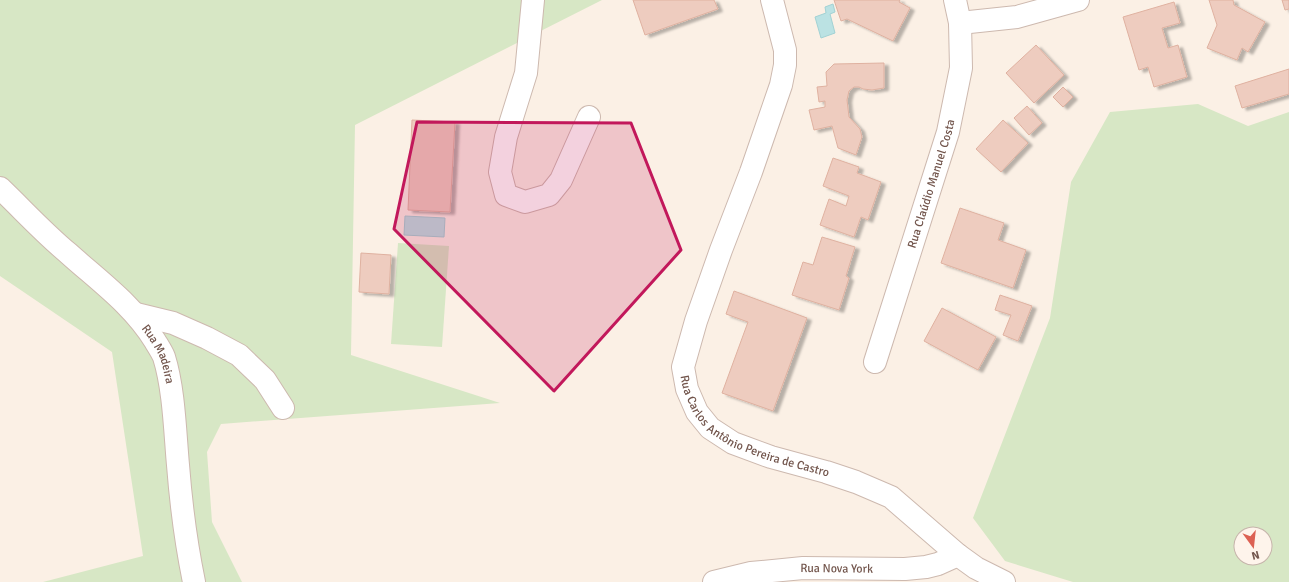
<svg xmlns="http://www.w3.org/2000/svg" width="1289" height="582" viewBox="0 0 1289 582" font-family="Signika,sans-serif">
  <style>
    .green { fill: #d7e7c5; fill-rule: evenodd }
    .water { fill: #bbe2e3; stroke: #a2d2d4 }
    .building { fill: #eeccbf; stroke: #dfb1a0; filter: url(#shadow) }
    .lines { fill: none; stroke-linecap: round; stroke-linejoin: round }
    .minor-casing { stroke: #cdb9af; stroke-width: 24 }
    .minor { stroke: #fff; stroke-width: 22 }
    .marked { fill: #c2185b; fill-opacity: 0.2; stroke: #c2185b; stroke-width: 3; stroke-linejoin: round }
    .labels { text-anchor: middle; stroke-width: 3; stroke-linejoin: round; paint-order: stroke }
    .street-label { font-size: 12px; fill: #72554c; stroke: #fef4eb }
  </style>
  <defs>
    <filter id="shadow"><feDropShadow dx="4.5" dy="2.5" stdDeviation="1" flood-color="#0004"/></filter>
  </defs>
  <rect width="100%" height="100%" fill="#fbf0e5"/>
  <g class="green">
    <polygon points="0,0 602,0 355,125 351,355 500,403 221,424 207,452 212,522 242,582 43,582 143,556 112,352 0,276"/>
    <path d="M1198 104 1248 126 1289 112V582H1073L1005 561 973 518 1050 318 1071 182 1110 112ZM1241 534H1265V558H1241Z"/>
    <polygon points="398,243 449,246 442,347 391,344"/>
  </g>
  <g class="water">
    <polygon points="833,4 835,12 830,14 835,33 821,38 815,17 826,13 825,7"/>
    <polygon points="405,216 445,218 444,237 404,235"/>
  </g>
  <g class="building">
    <polygon points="633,0 714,0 718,9 645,35"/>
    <polygon points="834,0 900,0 899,2 910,8 893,41 847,19 841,21"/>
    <polygon points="1209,0 1233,0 1234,5 1265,22 1248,52 1242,48 1237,60 1207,48 1217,25"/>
    <polygon points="1282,0 1289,0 1289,9 1285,10"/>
    <polygon points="1174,2 1180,23 1162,28 1168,48 1178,45 1187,77 1154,87 1148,67 1139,70 1123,17"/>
    <polygon points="1036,45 1064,75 1034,103 1006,73"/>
    <polygon points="884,63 884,88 872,90 863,89 859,87 854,87 849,91 847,100 849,117 860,129 862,137 856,155 838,148 832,126 814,130 809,110 825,107 825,101 819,102 817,87 827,86 826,72 834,64"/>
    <polygon points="1289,69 1289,94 1242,108 1235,86"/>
    <polygon points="1063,87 1073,97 1063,107 1053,97"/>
    <polygon points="1027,106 1042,123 1029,135 1014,118"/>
    <polygon points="412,120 455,122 450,212 408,210"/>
    <polygon points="1003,120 1028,143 1001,172 976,149"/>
    <polygon points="833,158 859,167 857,173 881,182 868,220 861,217 854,237 820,225 829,199 846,206 849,196 823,186"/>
    <polygon points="960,208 1004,223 998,240 1026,250 1013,288 941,263"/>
    <polygon points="822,237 855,247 846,276 849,278 839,310 792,295 803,262 813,265"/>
    <polygon points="361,253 391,255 389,294 359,292"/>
    <polygon points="734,291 807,318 773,411 722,393 748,322 726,314"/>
    <polygon points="1000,295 1032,306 1018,341 1003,335 1011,315 995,310"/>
    <polygon points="942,308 996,337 978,370 924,341"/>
  </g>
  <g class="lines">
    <g class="minor-casing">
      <g id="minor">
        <polyline points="533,0 526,73 506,137 500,172 506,195 525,202 549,195 561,180 589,117"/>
        <path id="s1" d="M772 0 785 50V65L781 85 751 172 721 250 696 321 683 367 687 389 697 412 710 428 733 443 771 457 826 472 856 482 891 497 958 555 976 568 1004 582"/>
        <polyline points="960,23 1017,17 1078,0"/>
        <path id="s2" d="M0 188C23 210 44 233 68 253 99 281 133 305 155 341 158 346 162 352 164 357 174 389 175 432 178 465 181 504 186 543 194 582"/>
        <polyline points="136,314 173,323 207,338 239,355 265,380 283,408"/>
        <path id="s3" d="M875 362 948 132 961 68 960 23 955 0"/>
        <path id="s4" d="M714 582 751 573 803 568 905 569 926 567 938 564 958 555"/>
      </g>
    </g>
    <use href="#minor" class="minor"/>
  </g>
  <path class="marked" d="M417 122 631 123 681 250 554 391 394 229Z"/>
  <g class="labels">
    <g class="street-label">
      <text dy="4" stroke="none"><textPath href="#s3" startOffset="187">Rua Claúdio Manuel Costa</textPath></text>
      <text dy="4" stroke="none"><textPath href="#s2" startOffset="232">Rua Madeira</textPath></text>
      <text dy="4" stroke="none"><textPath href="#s1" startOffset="488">Rua Carlos Antônio Pereira de Castro</textPath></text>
      <text dy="4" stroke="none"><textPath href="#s4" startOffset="124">Rua Nova York</textPath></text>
    </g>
  </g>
  <g transform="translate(1253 546) rotate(165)"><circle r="19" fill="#fef4eb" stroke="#c6b4ab"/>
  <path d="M0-3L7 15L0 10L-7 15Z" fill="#dc6153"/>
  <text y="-6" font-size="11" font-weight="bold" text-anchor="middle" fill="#72554c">N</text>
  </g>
</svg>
